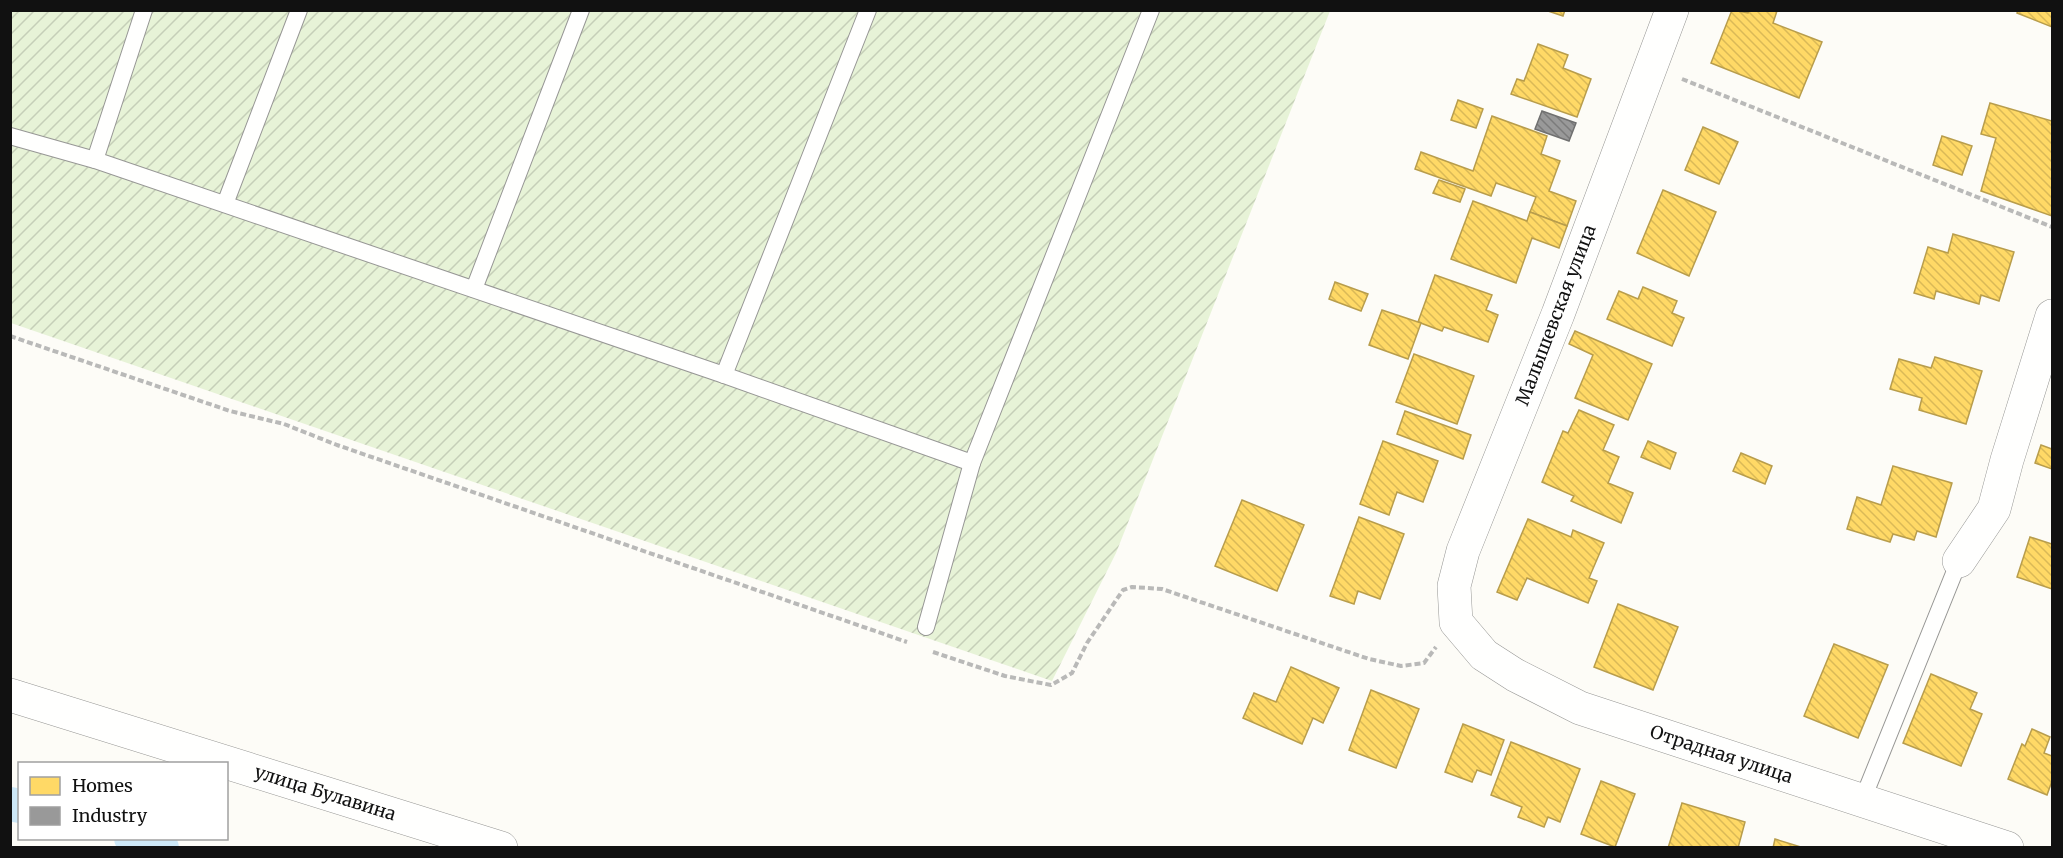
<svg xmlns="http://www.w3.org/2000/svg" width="2063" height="858" viewBox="0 0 2063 858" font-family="Merriweather,serif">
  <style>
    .garden { fill: url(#garden-furrows) }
    .homes { fill: url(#homes-back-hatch); stroke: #b89d4c; stroke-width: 1.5 }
    .industry { fill: url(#industry-back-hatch); stroke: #707070; stroke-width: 1.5 }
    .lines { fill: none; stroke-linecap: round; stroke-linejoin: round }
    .canal { stroke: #cde8f7; stroke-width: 34 }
    .lane-casing { stroke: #979795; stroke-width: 18 }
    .street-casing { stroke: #979795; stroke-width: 34 }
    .path { stroke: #b9b9b8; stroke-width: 4; stroke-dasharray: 6 3; stroke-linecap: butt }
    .lane { stroke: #fffffe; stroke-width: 16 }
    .street { stroke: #fffffe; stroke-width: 33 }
    .labels { text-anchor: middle; stroke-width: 6; stroke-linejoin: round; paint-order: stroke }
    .street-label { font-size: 18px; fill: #111; stroke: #fff }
  </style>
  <defs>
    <pattern id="garden-furrows" width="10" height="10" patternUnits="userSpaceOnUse" patternTransform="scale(1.5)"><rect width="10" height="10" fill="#e7f3d7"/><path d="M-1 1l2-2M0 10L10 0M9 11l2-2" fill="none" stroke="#c5cfb8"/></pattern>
    <pattern id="homes-back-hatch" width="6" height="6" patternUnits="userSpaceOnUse" patternTransform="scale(1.5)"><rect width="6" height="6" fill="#ffd966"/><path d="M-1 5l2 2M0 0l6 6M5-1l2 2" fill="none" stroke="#dab957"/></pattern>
    <pattern id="industry-back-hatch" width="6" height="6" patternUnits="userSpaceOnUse" patternTransform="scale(1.5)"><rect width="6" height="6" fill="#999"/><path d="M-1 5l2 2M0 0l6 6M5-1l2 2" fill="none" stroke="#7b7b7b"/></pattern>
  </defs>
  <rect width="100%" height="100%" fill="#fdfcf7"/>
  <polygon class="garden" points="11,11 1330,11 1116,553 1052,681 11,323"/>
  <g class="homes">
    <polygon points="1545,10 1565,10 1563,16"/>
    <polygon points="1732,10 1748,13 1749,10 1775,10 1777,11 1773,23 1822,42 1799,98 1711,63"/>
    <polygon points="2018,10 2052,10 2052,27 2017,13"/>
    <polygon points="1538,44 1568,55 1563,68 1591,79 1577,117 1511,94 1517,79 1524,81"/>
    <polygon points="1458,100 1483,109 1476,128 1451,120"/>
    <polygon points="1990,103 2052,121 2052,216 1981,191 1996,138 1981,134"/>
    <polygon points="1492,116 1547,136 1541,154 1560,161 1549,191 1576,201 1567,226 1530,212 1536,197 1496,183 1491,196 1415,169 1421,152 1473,171"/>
    <polygon points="1703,127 1738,142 1719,184 1685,170"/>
    <polygon points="1942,136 1972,146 1962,175 1933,165"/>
    <polygon points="1439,180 1465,189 1460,202 1433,193"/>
    <polygon points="1663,190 1716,212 1689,276 1637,253"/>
    <polygon points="1473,201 1527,221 1530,212 1567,226 1559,248 1532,238 1516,283 1451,259"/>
    <polygon points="1953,234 2014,252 1999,301 1981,295 1979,304 1936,291 1934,299 1914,293 1928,247 1948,253"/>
    <polygon points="1435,275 1492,295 1486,310 1498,315 1488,342 1444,327 1442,331 1418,322"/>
    <polygon points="1335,282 1368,294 1361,311 1329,299"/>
    <polygon points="1643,287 1677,301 1672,313 1684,318 1672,346 1607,319 1619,291 1638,299"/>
    <polygon points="1382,310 1421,323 1408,359 1369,345"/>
    <polygon points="1575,331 1652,364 1628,420 1575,398 1593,355 1569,344"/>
    <polygon points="1414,354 1474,376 1457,424 1396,402"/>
    <polygon points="1935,357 1982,371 1966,424 1919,410 1922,398 1890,389 1899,359 1931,368"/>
    <polygon points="1579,410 1614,425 1603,450 1619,457 1608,483 1633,493 1621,523 1571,501 1574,496 1542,482 1563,431 1568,433"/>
    <polygon points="1405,411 1471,435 1463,459 1397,434"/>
    <polygon points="1383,441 1438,461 1423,502 1397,492 1389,515 1360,504"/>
    <polygon points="1648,441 1676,453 1670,469 1641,457"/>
    <polygon points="2041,445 2052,449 2052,469 2035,463"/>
    <polygon points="1741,453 1772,466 1765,484 1733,471"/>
    <polygon points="1893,466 1952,483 1936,537 1917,531 1914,540 1893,534 1890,542 1847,529 1857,497 1881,505"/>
    <polygon points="1242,500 1304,525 1277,591 1215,566"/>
    <polygon points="1359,517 1404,534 1380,599 1358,591 1354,604 1330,596"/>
    <polygon points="1528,519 1571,537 1573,530 1604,543 1589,578 1597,581 1588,603 1527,578 1517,600 1497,592"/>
    <polygon points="2030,537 2052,544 2052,589 2017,577"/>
    <polygon points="1618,604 1678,627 1653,690 1594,667"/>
    <polygon points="1834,644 1888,665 1858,738 1804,716"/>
    <polygon points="1291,667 1339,688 1323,723 1313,718 1302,744 1243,718 1254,693 1276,702"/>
    <polygon points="1931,674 1977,693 1970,709 1982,714 1961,766 1903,743"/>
    <polygon points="1371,690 1419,709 1396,768 1349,750"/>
    <polygon points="1463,724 1504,740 1491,775 1477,770 1472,782 1445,772"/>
    <polygon points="2032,729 2050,737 2044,753 2052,756 2052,781 2047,795 2008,779 2022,744 2025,746"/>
    <polygon points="1511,742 1580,769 1560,822 1548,817 1544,827 1518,817 1522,807 1491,795"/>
    <polygon points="1601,781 1635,794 1615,847 1581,834"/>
    <polygon points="1682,803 1745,822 1738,848 1668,848"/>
    <polygon points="1775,839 1804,848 1773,848"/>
  </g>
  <polygon class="industry" points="1542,111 1576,123 1569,141 1535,129"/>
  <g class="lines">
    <g class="canal">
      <polyline points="10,804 20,806"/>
      <polyline points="131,838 162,848"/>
    </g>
    <g class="lane-casing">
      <g id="lane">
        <polyline points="10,136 95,160 724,375 972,463"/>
        <polyline points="95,160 144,10"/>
        <polyline points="225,204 299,10"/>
        <polyline points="474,289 581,10"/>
        <polyline points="724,375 868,10"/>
        <polyline points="926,627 972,463 1151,10"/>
        <polyline points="1862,801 1959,561"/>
      </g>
    </g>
    <g class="street-casing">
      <g id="street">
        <path id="s1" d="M1672 10 1558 314 1463 551 1454 586 1456 622 1484 655 1515 675 1580 708 2007 848"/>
        <polyline points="1959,561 1994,509 2007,460 2052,316"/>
        <path id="s2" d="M10 695 501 848"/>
      </g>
    </g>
    <g class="path">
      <polyline points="1682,79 2052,227"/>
      <polyline points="10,336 230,411 284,424 337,445 907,642"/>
      <polyline points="933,652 1005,676 1051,685 1072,673 1087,643 1123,590 1132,587 1162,589 1369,659 1401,666 1424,663 1436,647"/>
    </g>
    <use href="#lane" class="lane"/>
    <use href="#street" class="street"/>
  </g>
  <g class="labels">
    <g class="street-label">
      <text transform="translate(1556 315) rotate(-69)" y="6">Малышевская улица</text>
      <text dy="6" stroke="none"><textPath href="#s1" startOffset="954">Отрадная улица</textPath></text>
      <text dy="6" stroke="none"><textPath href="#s2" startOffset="330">улица Булавина</textPath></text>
    </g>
  </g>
  <rect width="2063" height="858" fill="none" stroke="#111111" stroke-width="24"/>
  <rect x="18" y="762" width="210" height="78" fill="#ffffff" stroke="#a0a0a0" stroke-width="1.5"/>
  <rect x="30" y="777" width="30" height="18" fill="#ffd966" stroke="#a0a0a0" stroke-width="1.5"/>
  <text x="72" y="792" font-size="18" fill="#111111">Homes</text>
  <rect x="30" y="807" width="30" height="18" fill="#999999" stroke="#a0a0a0" stroke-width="1.5"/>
  <text x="72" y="822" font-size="18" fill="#111111">Industry</text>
</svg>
